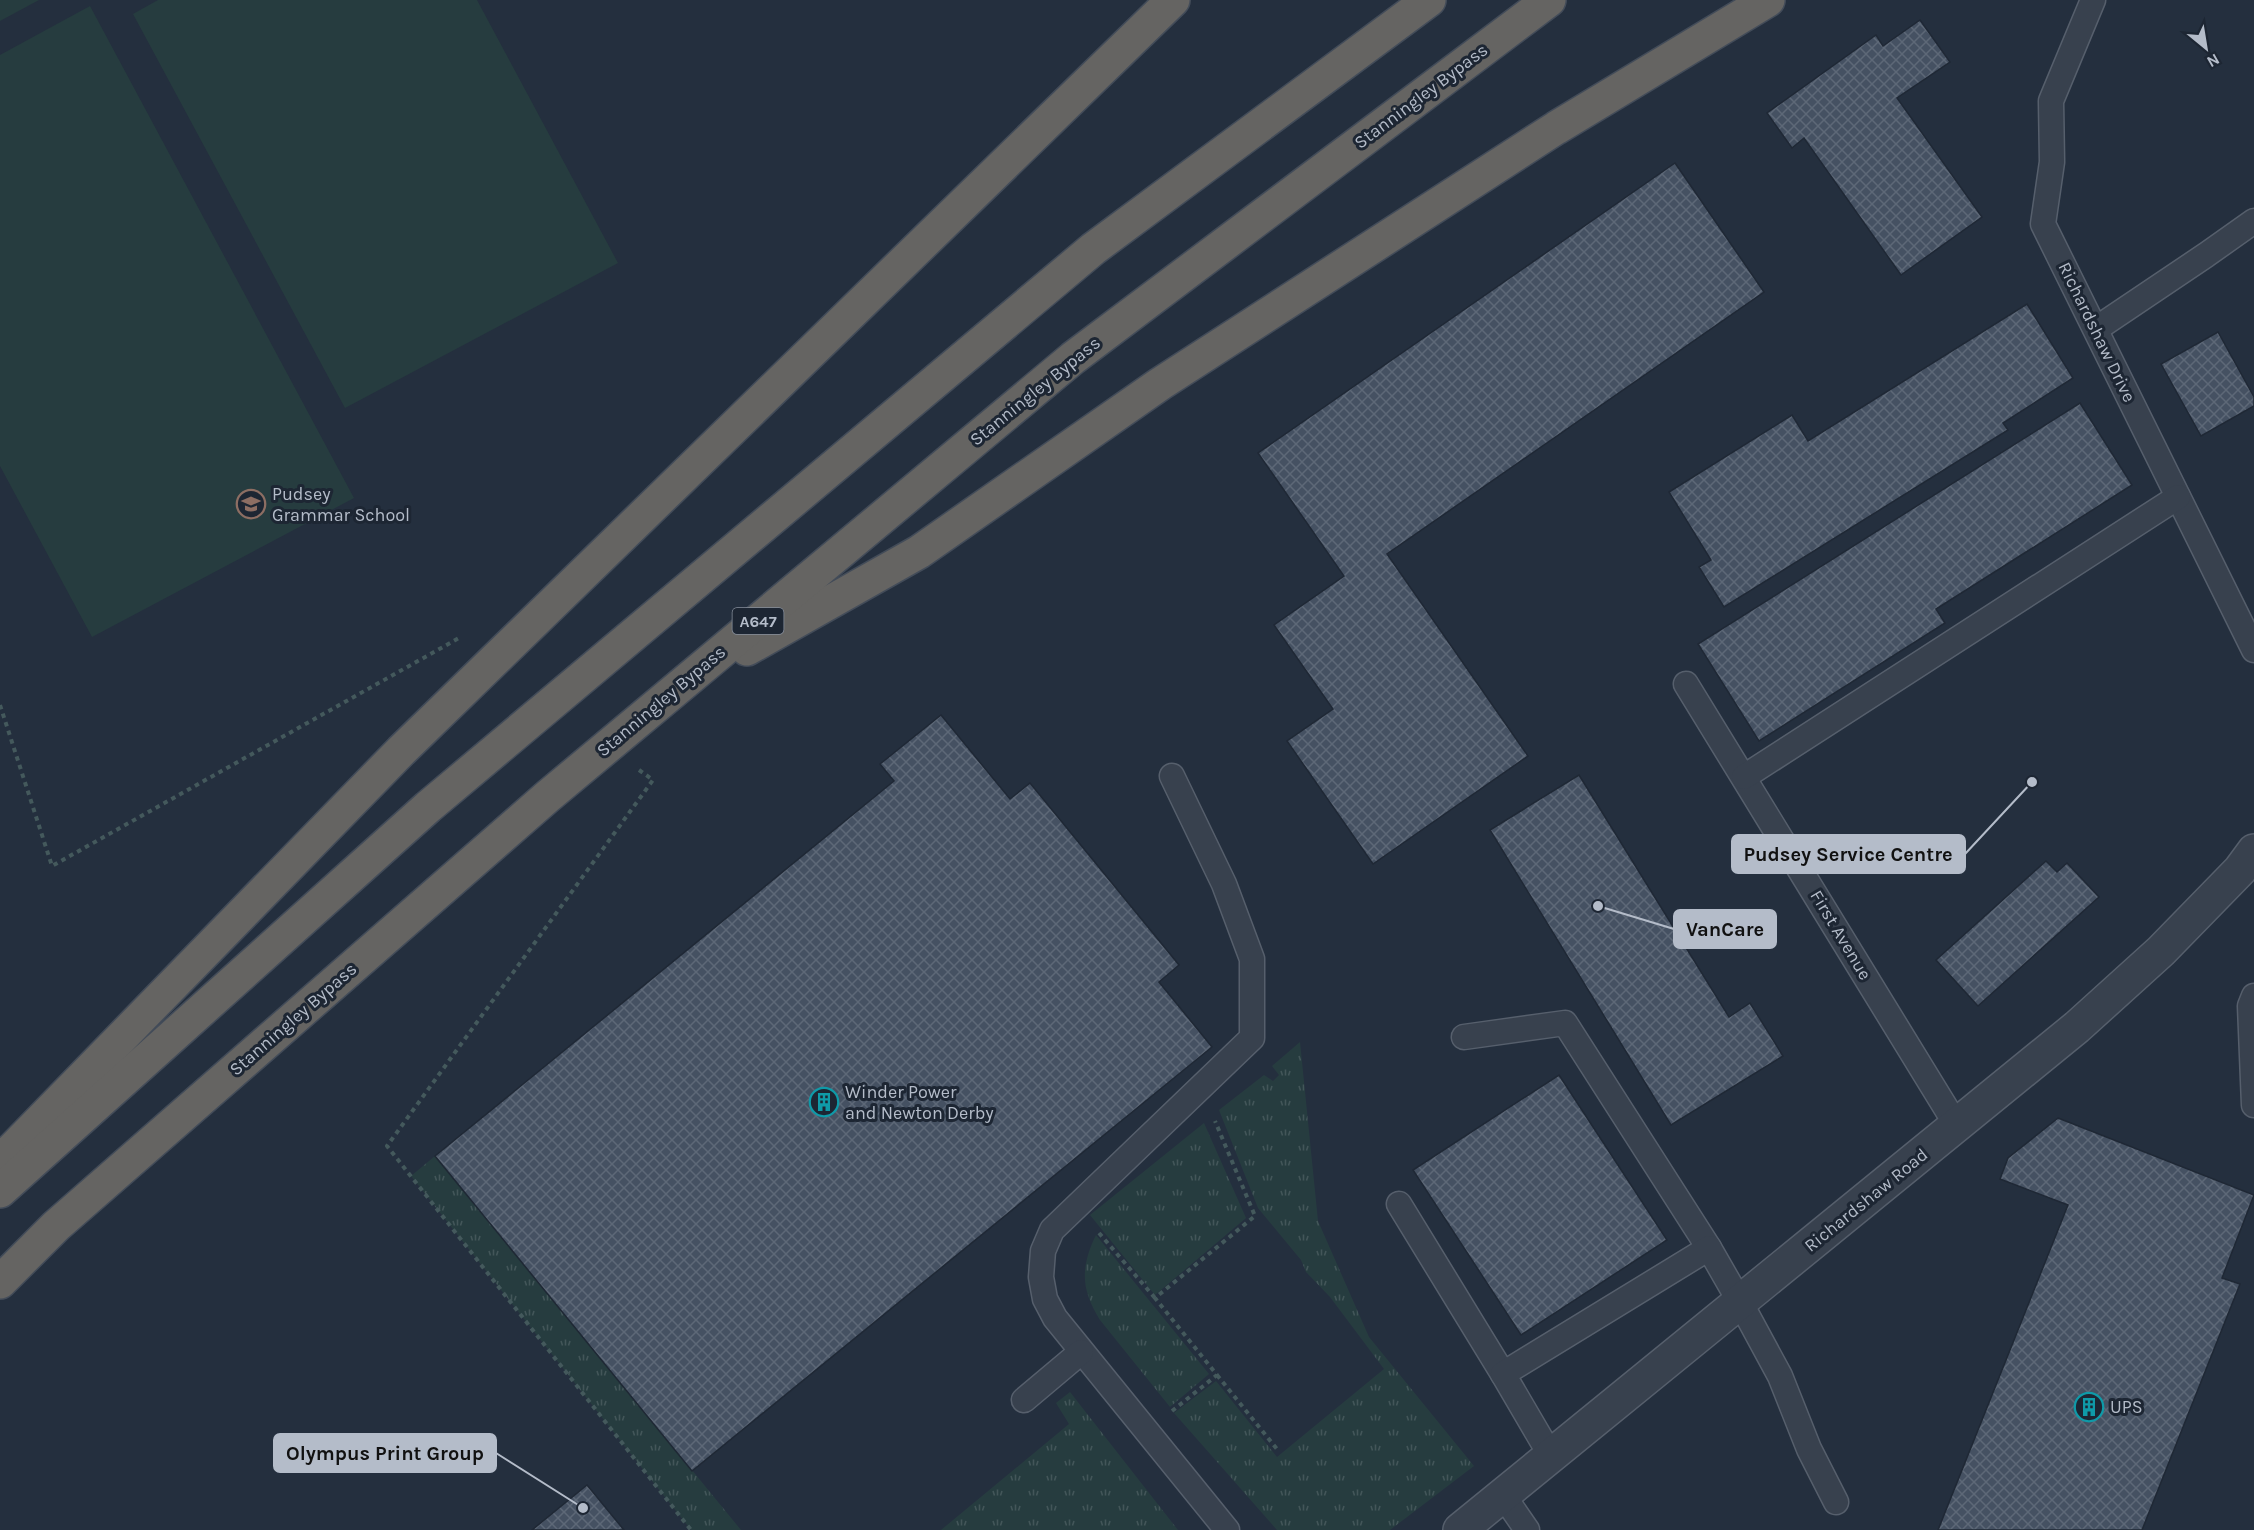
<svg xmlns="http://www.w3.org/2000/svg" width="2254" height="1530" viewBox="0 0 2254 1530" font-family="Karla,sans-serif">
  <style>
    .grass { fill: url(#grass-tufts) }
    .green { fill: #263c3f }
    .building { fill: url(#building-cross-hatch); stroke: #1f2835; stroke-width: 1.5 }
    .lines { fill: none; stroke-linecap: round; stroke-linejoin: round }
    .service-casing { stroke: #565f6c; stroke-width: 27 }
    .minor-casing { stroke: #565f6c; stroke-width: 36 }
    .trunk-casing { stroke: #434c59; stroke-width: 36 }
    .path { stroke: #44595c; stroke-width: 4; stroke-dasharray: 4.5 4.5; stroke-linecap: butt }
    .service { stroke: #38414e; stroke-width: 24 }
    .minor { stroke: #38414e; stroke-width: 33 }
    .trunk { stroke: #656462; stroke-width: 33 }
    .labels { text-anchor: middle; stroke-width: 6; stroke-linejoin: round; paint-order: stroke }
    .shield { fill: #1d2633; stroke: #878f9c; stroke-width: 1.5 }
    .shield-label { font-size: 16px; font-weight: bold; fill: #b4bcc9 }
    .street-label { font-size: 18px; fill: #b4bcc9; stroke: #1d2633 }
    .poi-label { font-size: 18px; fill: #b4bcc9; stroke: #1d2633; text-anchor: start }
    .leader { fill: none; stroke: #b4bcc9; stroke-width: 2 }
    .callout-dot { fill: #b4bcc9; stroke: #1d2633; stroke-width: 2 }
    .callout { fill: #b4bcc9; stroke: #b4bcc9; stroke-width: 2 }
    .callout-label { font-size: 20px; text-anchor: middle; font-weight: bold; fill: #111 }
  </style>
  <defs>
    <pattern id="grass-tufts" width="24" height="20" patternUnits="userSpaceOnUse" patternTransform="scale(1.5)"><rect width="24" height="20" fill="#263c3f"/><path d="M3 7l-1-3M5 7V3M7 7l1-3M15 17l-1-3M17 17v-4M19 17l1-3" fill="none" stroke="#435659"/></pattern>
    <pattern id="building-cross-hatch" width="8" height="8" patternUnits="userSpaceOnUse" patternTransform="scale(1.5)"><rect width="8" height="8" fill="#455162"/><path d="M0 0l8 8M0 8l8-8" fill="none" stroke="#5d6877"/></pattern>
  </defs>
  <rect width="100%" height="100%" fill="#242f3e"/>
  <g class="grass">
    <polygon points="1300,1042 1318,1221 1369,1337 1474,1466 1390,1530 1277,1530 1174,1413 1216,1381 1277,1457 1384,1369 1330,1297 1306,1272 1301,1260 1258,1208 1219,1110 1264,1075 1273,1081 1279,1075 1272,1066"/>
    <polygon points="1204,1123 1246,1218 1155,1295 1090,1215"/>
    <polygon points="435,1156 741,1530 691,1530 411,1176"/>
    <path d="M1096 1235 1209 1374 1170 1407 1100 1320C1081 1289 1080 1268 1096 1235Z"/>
    <polygon points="1070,1392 1178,1530 941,1530 1069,1424 1056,1403"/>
  </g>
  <g class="green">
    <polygon points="0,0 39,0 0,21"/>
    <polygon points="158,0 477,0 618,263 345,408 133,14"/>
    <polygon points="90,6 354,498 92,637 0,466 0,55"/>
  </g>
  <g class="building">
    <polygon points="1920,20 1950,62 1897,98 1982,217 1901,275 1804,138 1792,148 1767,113 1876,35 1883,46"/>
    <polygon points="1675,163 1764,292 1387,554 1528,756 1373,864 1287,741 1333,709 1274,625 1344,576 1258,453"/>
    <polygon points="2027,304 2073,378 2003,423 2008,430 1724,607 1699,567 1711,560 1669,492 1792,415 1808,441"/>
    <polygon points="2218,332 2254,397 2254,406 2201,436 2161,364"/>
    <polygon points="2080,403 2132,485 1936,609 1945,623 1759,741 1698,644"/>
    <polygon points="941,715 1010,799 1030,783 1179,965 1159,982 1212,1047 692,1471 435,1156 894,781 880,764"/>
    <polygon points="1579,775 1729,1017 1750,1003 1783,1056 1671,1125 1490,830"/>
    <polygon points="2046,861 2057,872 2067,863 2099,897 1978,1006 1936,960"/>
    <polygon points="1559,1075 1667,1240 1521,1335 1413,1170"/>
    <polygon points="2058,1118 2254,1195 2222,1278 2240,1284 2142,1530 1938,1530 2068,1205 2000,1179 2008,1158"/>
    <polygon points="587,1485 624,1530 532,1530"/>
  </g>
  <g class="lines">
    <g class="service-casing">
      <g id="service">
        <polyline points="2093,0 2051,101 2052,162 2043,224 2254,650"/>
        <polyline points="2096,329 2206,255 2254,221"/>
        <polyline points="1686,684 1957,1126"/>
        <polyline points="1172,776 1224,884 1252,959 1252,1038 1052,1230 1043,1251 1041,1277 1045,1299 1055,1318 1227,1530"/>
        <polyline points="1744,777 2178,497"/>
        <polyline points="2254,996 2250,1006 2254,1105"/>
        <polyline points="1464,1037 1565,1023 1709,1248"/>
        <polyline points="1399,1204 1503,1374"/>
        <polyline points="1024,1400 1081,1352"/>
        <polyline points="1551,1456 1503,1374 1709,1248 1740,1302 1780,1376 1809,1449 1836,1502"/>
        <polyline points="1503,1495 1527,1530"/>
      </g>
    </g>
    <g class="minor-casing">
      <polyline id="minor" points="1460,1530 2077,1027 2161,951 2240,870 2254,851"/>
    </g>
    <g class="trunk-casing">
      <g id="trunk">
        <polyline points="747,649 919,552 1160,384 1556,128 1768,0"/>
        <polyline points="0,1162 401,751 1173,0"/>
        <polyline points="0,1191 428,807 1093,249 1429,0"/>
        <polyline points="0,1282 56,1226 547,797 1073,358 1549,0"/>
      </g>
    </g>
    <g class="path">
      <polyline points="0,705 52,866 459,638"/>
      <polyline points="639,770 653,780 387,1146 691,1530"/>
      <polyline points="1099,1233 1155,1298"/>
      <polyline points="1217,1375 1277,1449"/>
      <polyline points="1172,1411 1217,1375 1155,1298 1255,1216 1215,1121"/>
    </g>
    <use href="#service" class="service"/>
    <use href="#minor" class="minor"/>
    <use href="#trunk" class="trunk"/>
  </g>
  <defs>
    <g id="school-ring" transform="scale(1.5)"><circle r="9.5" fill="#1d2633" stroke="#8d6e63" stroke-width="1.5"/><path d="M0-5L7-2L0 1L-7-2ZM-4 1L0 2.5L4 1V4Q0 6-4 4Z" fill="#8d6e63"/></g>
    <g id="building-ring" transform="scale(1.5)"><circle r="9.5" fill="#1d2633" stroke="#0f9aa8" stroke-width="1.5"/><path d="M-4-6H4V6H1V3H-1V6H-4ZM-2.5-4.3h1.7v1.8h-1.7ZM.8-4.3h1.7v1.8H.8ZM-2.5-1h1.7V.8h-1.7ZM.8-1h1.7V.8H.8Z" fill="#0f9aa8"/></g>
  </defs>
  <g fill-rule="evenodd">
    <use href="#school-ring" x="251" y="504"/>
    <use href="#building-ring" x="824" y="1102"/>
    <use href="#building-ring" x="2089" y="1407"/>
  </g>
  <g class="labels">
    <rect class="shield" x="732.5" y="608" width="51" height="26" rx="4.5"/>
    <g class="shield-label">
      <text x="758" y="627">A647</text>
    </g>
    <g class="street-label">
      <text transform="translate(1421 96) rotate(-37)" y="6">Stanningley Bypass</text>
      <text transform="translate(2097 332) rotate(64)" y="6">Richardshaw Drive</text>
      <text transform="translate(1035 391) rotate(-39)" y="6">Stanningley Bypass</text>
      <text transform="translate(661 701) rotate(-40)" y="6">Stanningley Bypass</text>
      <text transform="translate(1841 935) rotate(59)" y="6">First Avenue</text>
      <text transform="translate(293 1019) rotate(-41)" y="6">Stanningley Bypass</text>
      <text transform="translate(1866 1200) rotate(-39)" y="6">Richardshaw Road</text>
    </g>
    <g class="poi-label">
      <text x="272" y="500">Pudsey<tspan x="272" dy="21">Grammar School</tspan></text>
      <text x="845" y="1098">Winder Power<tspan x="845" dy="21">and Newton Derby</tspan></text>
      <text x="2110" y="1413">UPS</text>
    </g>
  </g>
  <path class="leader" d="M2032 782L1965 854M1598 906L1674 929M583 1508L496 1453"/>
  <g class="callout-dot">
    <circle cx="2032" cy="782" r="6"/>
    <circle cx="1598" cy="906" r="6"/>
    <circle cx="583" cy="1508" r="6"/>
  </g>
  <g class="callout">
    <rect x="1732" y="835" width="233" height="38" rx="6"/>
    <rect x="1674" y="910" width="102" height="38" rx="6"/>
    <rect x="274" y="1434" width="222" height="38" rx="6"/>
  </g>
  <g class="callout-label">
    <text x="1848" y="861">Pudsey Service Centre</text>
    <text x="1725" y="936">VanCare</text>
    <text x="385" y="1460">Olympus Print Group</text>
  </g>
  <g transform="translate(2206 48) rotate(150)" stroke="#1d2633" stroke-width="4.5" paint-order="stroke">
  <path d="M0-4.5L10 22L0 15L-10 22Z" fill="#b4bcc9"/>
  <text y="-9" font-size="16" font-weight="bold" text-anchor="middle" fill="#b4bcc9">N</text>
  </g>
</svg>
